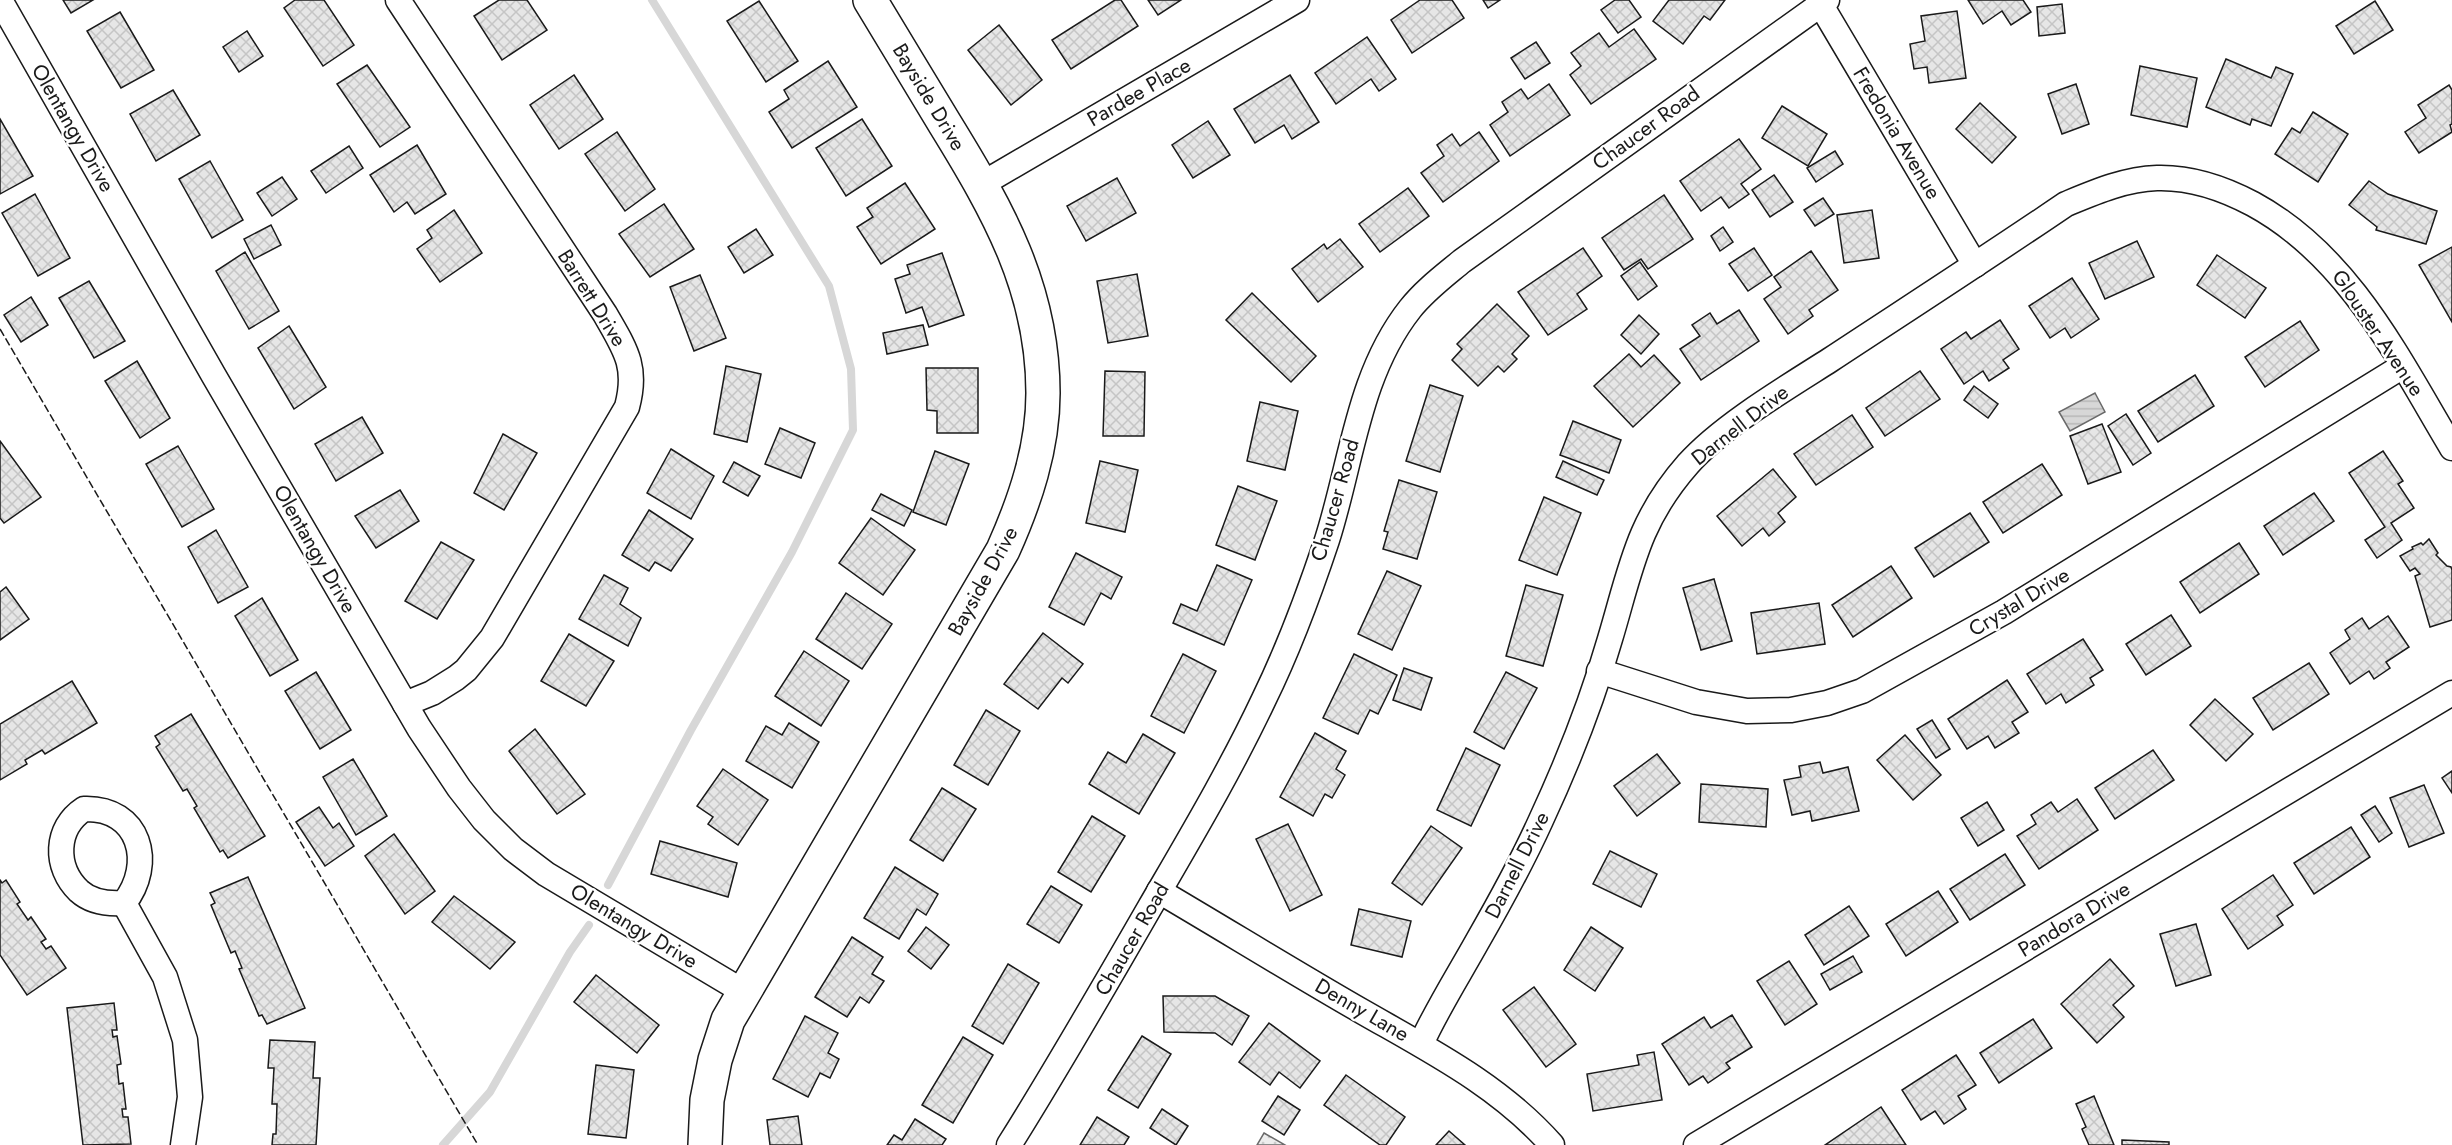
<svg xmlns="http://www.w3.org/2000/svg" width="2452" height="1145" viewBox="0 0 2452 1145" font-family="Jost,sans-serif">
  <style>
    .grass { fill: url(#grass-dots); stroke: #6a6a6a; stroke-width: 1.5 }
    .water { fill: url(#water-rules); stroke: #6a6a6a; stroke-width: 1.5 }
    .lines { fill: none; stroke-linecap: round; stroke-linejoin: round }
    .stream { stroke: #d7d7d7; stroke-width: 8 }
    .building { fill: url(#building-cross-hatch); stroke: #1a1a1a; stroke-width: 1.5 }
    .street-casing { stroke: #1a1a1a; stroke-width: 27 }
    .secondary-casing { stroke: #1a1a1a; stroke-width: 36 }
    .street { stroke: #fff; stroke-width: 24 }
    .secondary { stroke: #fff; stroke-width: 33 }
    .fence { stroke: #1a1a1a; stroke-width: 1.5; stroke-dasharray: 8 3; stroke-linecap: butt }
    .labels { text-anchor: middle; stroke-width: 4.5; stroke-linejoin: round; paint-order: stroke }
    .street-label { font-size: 21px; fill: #1a1a1a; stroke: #fff }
  </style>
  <defs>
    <pattern id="grass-dots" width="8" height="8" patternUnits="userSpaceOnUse" patternTransform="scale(1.5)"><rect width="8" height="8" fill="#ededed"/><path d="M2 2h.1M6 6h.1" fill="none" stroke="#cbcbcb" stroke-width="1.8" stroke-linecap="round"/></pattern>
    <pattern id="water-rules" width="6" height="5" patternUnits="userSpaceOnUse" patternTransform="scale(1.5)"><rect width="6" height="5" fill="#d7d7d7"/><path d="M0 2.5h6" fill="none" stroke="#b8b8b8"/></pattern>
    <pattern id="building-cross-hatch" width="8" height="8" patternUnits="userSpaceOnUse" patternTransform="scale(1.5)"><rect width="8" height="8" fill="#e6e6e6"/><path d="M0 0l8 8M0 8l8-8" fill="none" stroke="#c5c5c5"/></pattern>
  </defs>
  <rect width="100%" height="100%" fill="#fff"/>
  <polygon class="grass" points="1264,1133 1285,1145 1257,1145"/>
  <polygon class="water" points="2095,393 2105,412 2070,431 2059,412"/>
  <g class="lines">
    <g class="stream">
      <polyline points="608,885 691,730 792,552 853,430 851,369 829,286 652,0"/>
      <polyline points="443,1145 490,1092 570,952 589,925"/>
    </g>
  </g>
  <g class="building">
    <polygon points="63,0 93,0 71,13"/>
    <polygon points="295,0 324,0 354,45 323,66 284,8"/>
    <polygon points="499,0 527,0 547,30 502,60 474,16"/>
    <polygon points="1115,0 1121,0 1138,26 1071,69 1052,40"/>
    <polygon points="1148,0 1181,0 1158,15"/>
    <polygon points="1420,0 1452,0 1464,18 1412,53 1391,20"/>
    <polygon points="1483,0 1500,0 1488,8"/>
    <polygon points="1615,0 1629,0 1641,17 1618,33 1601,10"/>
    <polygon points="1669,0 1725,0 1710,20 1704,16 1683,44 1653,21"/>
    <polygon points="1968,0 2023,0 2031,12 2011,25 2002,11 1983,24"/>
    <polygon points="759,1 798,61 766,82 727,21"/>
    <polygon points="2375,1 2393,30 2354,54 2336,26"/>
    <polygon points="2062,4 2065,33 2039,36 2037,7"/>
    <polygon points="1957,11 1966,78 1929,83 1927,67 1914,69 1910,44 1925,41 1921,16"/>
    <polygon points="120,12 154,70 121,88 87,31"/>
    <polygon points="999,25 1042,80 1011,105 968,50"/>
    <polygon points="1634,29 1656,59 1591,104 1570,75 1581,66 1571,53 1599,33 1609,47"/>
    <polygon points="247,31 263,56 239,72 223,47"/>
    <polygon points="1367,37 1396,79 1379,91 1371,79 1336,104 1315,73"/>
    <polygon points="1536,42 1550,63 1525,79 1511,58"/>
    <polygon points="2226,59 2271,78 2276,67 2293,74 2271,126 2252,119 2250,125 2206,107"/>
    <polygon points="828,61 857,107 792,148 769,112 789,99 784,90"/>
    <polygon points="367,65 410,127 380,147 337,84"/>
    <polygon points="2140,66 2197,78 2187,127 2131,115"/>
    <polygon points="574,75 603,119 559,149 530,105"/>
    <polygon points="1290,75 1319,122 1292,139 1284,125 1255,143 1234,109"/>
    <polygon points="1549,84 1570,115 1510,156 1490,125 1508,112 1502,102 1521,89 1528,99"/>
    <polygon points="2076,84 2089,124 2062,134 2048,94"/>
    <polygon points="2449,85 2452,90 2452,124 2450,125 2452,132 2419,153 2405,132 2426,118 2418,105"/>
    <polygon points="173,90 200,135 156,161 130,114"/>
    <polygon points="1980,103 2016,137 1992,163 1956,129"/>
    <polygon points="1782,106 1827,134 1808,166 1762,138"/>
    <polygon points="2313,112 2348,134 2318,182 2275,154 2292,128 2300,133"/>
    <polygon points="0,119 33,176 0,194"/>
    <polygon points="862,119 892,166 846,196 816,148"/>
    <polygon points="1208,121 1230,155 1193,178 1172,145"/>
    <polygon points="617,132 655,189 625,211 585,154"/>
    <polygon points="1479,132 1499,161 1443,202 1421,173 1444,156 1437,145 1452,134 1460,146"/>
    <polygon points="1739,139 1761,169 1741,184 1749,194 1729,208 1721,197 1701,211 1680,181"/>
    <polygon points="417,145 446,194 415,214 407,202 394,212 370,175"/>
    <polygon points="349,146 363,168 326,193 311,171"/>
    <polygon points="1835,151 1843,164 1816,182 1807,168"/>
    <polygon points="210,161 243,220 212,238 179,179"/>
    <polygon points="1774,175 1793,202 1770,217 1752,190"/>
    <polygon points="282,177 297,199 272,216 257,193"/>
    <polygon points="1117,178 1136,213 1086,241 1067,206"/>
    <polygon points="2369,181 2388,194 2437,211 2426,244 2376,230 2377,227 2349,205"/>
    <polygon points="905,183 935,229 881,264 857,227 873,217 867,208"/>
    <polygon points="1408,188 1429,216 1380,252 1359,224"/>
    <polygon points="35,194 70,258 38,276 2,213"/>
    <polygon points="1664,195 1693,239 1648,269 1641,259 1624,270 1602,238"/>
    <polygon points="1823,198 1834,214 1815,226 1804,210"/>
    <polygon points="664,204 694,249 650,277 619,234"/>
    <polygon points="454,210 482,253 440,282 417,249 432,238 427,230"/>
    <polygon points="1872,210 1879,258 1844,263 1837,215"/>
    <polygon points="271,225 281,245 254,259 244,239"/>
    <polygon points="1723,227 1733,242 1720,251 1711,236"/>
    <polygon points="756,229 773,255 744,273 728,247"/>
    <polygon points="1340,239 1363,267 1318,302 1292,269 1324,244 1327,249"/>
    <polygon points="2137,241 2154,277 2105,299 2089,263"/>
    <polygon points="2452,247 2452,322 2419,265"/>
    <polygon points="1583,248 1602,276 1577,294 1587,309 1548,335 1518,292"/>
    <polygon points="1754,248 1772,275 1748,291 1729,264"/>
    <polygon points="1811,251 1838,290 1809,310 1813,316 1788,334 1764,299 1781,287 1774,277"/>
    <polygon points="245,252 279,311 249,329 216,271"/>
    <polygon points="942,253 964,315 929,327 922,307 906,313 895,279 910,274 907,265"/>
    <polygon points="2217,255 2266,288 2245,318 2197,285"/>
    <polygon points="1640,262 1657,286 1638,300 1621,276"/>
    <polygon points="1137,274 1148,336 1108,343 1097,281"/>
    <polygon points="700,275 726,338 694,351 670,287"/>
    <polygon points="2072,278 2099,319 2071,338 2065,328 2050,338 2029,306"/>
    <polygon points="89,281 125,341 94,358 59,298"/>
    <polygon points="1252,293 1316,356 1291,382 1226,320"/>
    <polygon points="31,297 48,325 21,342 4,315"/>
    <polygon points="1497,304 1529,336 1512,354 1517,359 1504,372 1498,366 1478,386 1452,360 1462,349 1457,344"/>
    <polygon points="1739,310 1759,341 1701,380 1680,349 1700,336 1692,325 1710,313 1717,324"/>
    <polygon points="1639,315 1659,334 1641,354 1621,335"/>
    <polygon points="2000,320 2019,349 2003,360 2009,368 1989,381 1983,371 1964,384 1941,349 1966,332 1971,339"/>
    <polygon points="2300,321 2319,350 2265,387 2245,357"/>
    <polygon points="923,325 928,345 887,354 883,333"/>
    <polygon points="289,326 326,387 294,409 258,348"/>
    <polygon points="1629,354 1641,367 1654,355 1680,383 1633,427 1594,386"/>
    <polygon points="137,361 170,418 140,438 105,381"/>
    <polygon points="726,366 761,374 747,442 714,434"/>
    <polygon points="926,368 978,368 978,433 937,433 937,411 927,410"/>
    <polygon points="1105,371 1145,372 1144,436 1103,436"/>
    <polygon points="1920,371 1940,399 1885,436 1866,408"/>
    <polygon points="2195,375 2214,406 2158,442 2138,411"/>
    <polygon points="1430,385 1463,396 1440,472 1406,461"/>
    <polygon points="1974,386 1998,404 1988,418 1964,400"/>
    <polygon points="1260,402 1298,411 1285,470 1247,461"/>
    <polygon points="2126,414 2151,453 2133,465 2108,426"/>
    <polygon points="1852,415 1873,447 1816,485 1794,454"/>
    <polygon points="362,417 383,453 336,481 315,444"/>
    <polygon points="1573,421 1621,440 1609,473 1560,455"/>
    <polygon points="2102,424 2121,472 2088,484 2070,436"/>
    <polygon points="780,428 815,443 801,478 765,464"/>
    <polygon points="503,434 537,453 504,510 474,493"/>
    <polygon points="0,441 41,497 4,523 0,518"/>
    <polygon points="178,446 214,509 182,527 146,464"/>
    <polygon points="671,449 714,476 691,519 647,493"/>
    <polygon points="935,451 969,464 946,525 913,512"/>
    <polygon points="2383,451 2403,481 2398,484 2414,508 2391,523 2402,540 2377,558 2365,540 2385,527 2349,473"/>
    <polygon points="1100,461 1138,470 1125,532 1086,523"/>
    <polygon points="1563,461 1604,480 1597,495 1556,477"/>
    <polygon points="734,462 760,476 748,496 723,482"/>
    <polygon points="2042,464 2062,495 2003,533 1983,502"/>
    <polygon points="1773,469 1796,497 1778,513 1785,522 1769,536 1763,528 1742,546 1717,516"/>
    <polygon points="1399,480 1437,492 1417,559 1383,549 1388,532 1384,531"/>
    <polygon points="1238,486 1277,501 1255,560 1216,545"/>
    <polygon points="400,490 419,521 376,548 355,516"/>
    <polygon points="2314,493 2334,521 2283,555 2264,526"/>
    <polygon points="881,494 912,510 904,526 872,510"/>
    <polygon points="1544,497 1581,513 1557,575 1519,560"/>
    <polygon points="649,510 693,539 671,571 655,562 649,571 622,555"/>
    <polygon points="1970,513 1989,542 1934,577 1915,548"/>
    <polygon points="871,518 915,550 883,595 839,563"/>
    <polygon points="216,530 248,587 218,603 188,547"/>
    <polygon points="2429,539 2438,553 2436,555 2447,566 2451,567 2452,570 2452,620 2430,627 2415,576 2420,574 2415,568 2410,571 2400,556 2413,549 2412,547 2421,543 2423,545"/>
    <polygon points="441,542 474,560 437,619 405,601"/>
    <polygon points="2239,543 2259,574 2200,613 2180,582"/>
    <polygon points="1076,553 1122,577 1111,599 1101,593 1084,625 1049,607"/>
    <polygon points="1217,565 1252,580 1224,645 1173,623 1181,604 1197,611"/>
    <polygon points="1891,566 1912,598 1853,637 1832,605"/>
    <polygon points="1387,571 1421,586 1392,650 1358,634"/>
    <polygon points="604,575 628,588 620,604 641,618 628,646 579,619"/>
    <polygon points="1714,579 1732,641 1701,650 1683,588"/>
    <polygon points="1526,585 1563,595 1543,666 1506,656"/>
    <polygon points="6,587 29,619 0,640 0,592"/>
    <polygon points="846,593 892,624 862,669 816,639"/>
    <polygon points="262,598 298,660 270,676 235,616"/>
    <polygon points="1819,603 1825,644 1757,654 1751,613"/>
    <polygon points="2171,615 2191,646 2146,675 2126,644"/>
    <polygon points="2388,616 2409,647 2386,662 2390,668 2374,679 2369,671 2350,684 2330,653 2350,639 2345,630 2362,618 2369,629"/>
    <polygon points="1043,633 1083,664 1068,683 1062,678 1038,709 1004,684"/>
    <polygon points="569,634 614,661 586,706 541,681"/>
    <polygon points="2083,639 2103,670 2090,678 2094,685 2066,703 2061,694 2046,704 2027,674"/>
    <polygon points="804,651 849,681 821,726 775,696"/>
    <polygon points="1183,654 1216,671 1184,733 1151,716"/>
    <polygon points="1354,654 1397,675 1378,714 1370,710 1358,734 1323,718"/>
    <polygon points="2309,663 2329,694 2273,730 2253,698"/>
    <polygon points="1404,668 1432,678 1421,710 1393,700"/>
    <polygon points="316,672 351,730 320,749 285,691"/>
    <polygon points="1506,672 1537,688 1504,749 1474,732"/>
    <polygon points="2007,680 2028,712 2012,722 2019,733 1995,748 1988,736 1967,749 1948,719"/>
    <polygon points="72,681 97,723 45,754 42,750 25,760 27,764 0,780 0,724"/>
    <polygon points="2215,699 2253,734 2226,761 2190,725"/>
    <polygon points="986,710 1020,731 988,785 954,765"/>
    <polygon points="191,714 265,836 228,858 223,850 220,852 194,808 197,806 187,789 183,791 156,747 160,744 155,736"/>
    <polygon points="1932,720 1950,749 1936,758 1917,729"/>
    <polygon points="789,723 819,742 792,788 746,761 766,726 782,735"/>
    <polygon points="535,729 585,794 557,814 509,751"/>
    <polygon points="1315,733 1346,751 1336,769 1345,775 1332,798 1325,794 1313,816 1280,797"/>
    <polygon points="1143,734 1175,753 1139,814 1089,784 1108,752 1126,763"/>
    <polygon points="1905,735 1941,775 1913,800 1877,760"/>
    <polygon points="1466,748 1500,765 1471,826 1437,810"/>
    <polygon points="2153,750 2174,780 2115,819 2095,788"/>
    <polygon points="1657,754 1680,783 1637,816 1614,786"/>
    <polygon points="353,759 387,816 356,835 323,777"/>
    <polygon points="1820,762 1823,773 1848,767 1859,811 1812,821 1810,811 1792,815 1784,780 1801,777 1799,766"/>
    <polygon points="723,769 768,800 738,845 708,824 713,817 697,806"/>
    <polygon points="2452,771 2452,793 2442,778"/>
    <polygon points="1701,784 1768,789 1766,827 1699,822"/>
    <polygon points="2424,785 2444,833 2409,847 2390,798"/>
    <polygon points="942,788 976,809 943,861 910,840"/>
    <polygon points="2077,799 2098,830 2039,869 2017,836 2036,824 2031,815 2051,802 2058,812"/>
    <polygon points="1987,802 2004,830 1978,846 1961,818"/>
    <polygon points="2375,806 2392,833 2379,842 2361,815"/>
    <polygon points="319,807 333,828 339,823 354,846 325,866 296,822"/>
    <polygon points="1092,816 1125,836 1091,892 1058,872"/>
    <polygon points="1288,824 1322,895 1290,911 1256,839"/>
    <polygon points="1431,826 1462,848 1422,905 1392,883"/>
    <polygon points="2351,827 2370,857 2314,894 2294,863"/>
    <polygon points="394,834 435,891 405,914 365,856"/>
    <polygon points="660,841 737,863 728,897 651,874"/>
    <polygon points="1610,851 1657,874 1641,907 1593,884"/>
    <polygon points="2005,854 2025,885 1970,920 1950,889"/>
    <polygon points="895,867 938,894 926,915 917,909 899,939 864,918"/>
    <polygon points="2273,875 2293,905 2277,916 2283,925 2248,949 2222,909"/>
    <polygon points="248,877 305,1008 267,1024 262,1015 259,1016 239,969 242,968 235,951 231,953 211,905 215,903 210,893"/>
    <polygon points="0,880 2,883 6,880 20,902 17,904 28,920 31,917 46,939 41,942 46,949 51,946 66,968 27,995 0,955"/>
    <polygon points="1051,886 1082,905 1059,943 1027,924"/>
    <polygon points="1938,891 1958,922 1906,956 1886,924"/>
    <polygon points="454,896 515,942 490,969 432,922"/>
    <polygon points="1849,906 1869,936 1824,965 1805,935"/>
    <polygon points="1359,909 1411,921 1402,957 1351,945"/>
    <polygon points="2196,924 2211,975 2176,986 2160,934"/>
    <polygon points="926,927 949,945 931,969 908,951"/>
    <polygon points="1591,927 1623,948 1595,991 1564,970"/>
    <polygon points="852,937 883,957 872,974 884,981 869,1003 860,997 847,1017 815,997"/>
    <polygon points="1853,956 1862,972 1830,990 1821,974"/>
    <polygon points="2110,959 2134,986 2113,1005 2124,1017 2097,1043 2061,1004"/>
    <polygon points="1789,961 1817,1004 1785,1025 1757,981"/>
    <polygon points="1008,964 1039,983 1003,1044 972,1026"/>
    <polygon points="596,975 659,1025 637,1053 574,1002"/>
    <polygon points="1534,987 1576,1044 1546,1067 1503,1010"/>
    <polygon points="1163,996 1215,996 1249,1016 1232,1045 1215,1033 1164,1032"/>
    <polygon points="114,1003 117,1030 112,1030 113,1037 117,1036 121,1064 117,1065 119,1084 123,1083 126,1109 122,1109 123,1117 128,1117 131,1144 83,1145 67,1008"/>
    <polygon points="1732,1015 1752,1047 1726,1063 1730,1068 1708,1083 1703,1076 1689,1085 1662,1044 1704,1017 1711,1028"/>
    <polygon points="805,1016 838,1033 828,1053 839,1059 830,1078 820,1073 808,1097 773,1079"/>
    <polygon points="2033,1019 2052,1048 1999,1083 1980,1053"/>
    <polygon points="1269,1023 1320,1061 1300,1088 1279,1072 1270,1085 1239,1062"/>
    <polygon points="1142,1036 1171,1054 1138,1108 1108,1090"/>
    <polygon points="963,1037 993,1055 953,1123 922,1105"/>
    <polygon points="270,1040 315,1042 313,1078 320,1078 316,1145 272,1145 273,1134 276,1134 277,1104 272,1104 274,1068 268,1068"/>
    <polygon points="1654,1052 1662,1100 1593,1111 1587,1074 1639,1065 1637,1055"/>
    <polygon points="1956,1055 1976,1085 1958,1096 1966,1109 1944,1124 1935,1111 1921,1120 1902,1090"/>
    <polygon points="596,1065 634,1070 626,1138 588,1134"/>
    <polygon points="1346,1075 1405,1117 1386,1145 1380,1145 1324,1105"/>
    <polygon points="1278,1096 1300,1110 1284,1135 1262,1121"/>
    <polygon points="2094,1096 2114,1145 2089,1145 2082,1129 2086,1127 2076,1104"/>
    <polygon points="1881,1107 1906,1145 1825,1145"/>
    <polygon points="1162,1109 1188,1126 1176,1145 1150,1128"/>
    <polygon points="798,1116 802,1145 770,1145 767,1120"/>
    <polygon points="1097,1117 1129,1137 1124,1145 1080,1145"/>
    <polygon points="915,1119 946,1139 942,1145 887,1145 894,1135 902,1140"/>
    <polygon points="1449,1131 1465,1145 1436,1145"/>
    <polygon points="2122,1140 2169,1142 2169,1145 2122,1145"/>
  </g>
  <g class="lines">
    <g class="street-casing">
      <g id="street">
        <polyline points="0,0 214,376 419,728 459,788 484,820 513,849 546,874 744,992"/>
        <path d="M398 0 605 314C625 349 638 366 627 407L492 638 466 670 456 678 432 693 405 704"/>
        <polyline points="1818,0 1975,265"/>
        <polyline points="982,184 1297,0"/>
        <polyline points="1599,671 1696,702 1747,711 1791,710 1827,703 1862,691 2004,612 2403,366"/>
        <path d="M84 809C140 807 155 864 124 903 109 904 91 902 79 891 54 867 55 828 84 809Z"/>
        <path d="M1159 891C1227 931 1295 973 1363 1012 1431 1051 1500 1086 1552 1145"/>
        <polyline points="124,903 165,977 185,1040 190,1097 183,1145"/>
        <path d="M1421 1044C1437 1009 1458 976 1477 942 1500 902 1522 862 1541 820 1568 762 1592 701 1610 639 1631 569 1637 522 1688 464 1722 426 1786 388 1830 360 1909 308 1988 257 2066 204 2095 192 2125 179 2157 178 2192 177 2223 188 2253 204 2349 256 2398 358 2452 448"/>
        <path d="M1009 1145C1058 1067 1104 987 1150 907 1190 838 1230 771 1264 699 1289 648 1309 594 1327 540 1352 462 1358 375 1410 309 1425 290 1444 276 1462 261L1827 0"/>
        <polyline points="1696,1145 2452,693"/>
      </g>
    </g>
    <g class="secondary-casing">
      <path id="secondary" d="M705 1145 707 1100 715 1060 728 1020 1003 550C1025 501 1043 448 1043 393 1043 289 998 210 945 124 920 83 895 41 870 0"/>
    </g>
    <use href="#street" class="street"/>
    <use href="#secondary" class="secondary"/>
    <polyline class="fence" points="0,329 478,1145"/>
  </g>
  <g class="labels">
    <g class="street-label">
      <text transform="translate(1139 92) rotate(-30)" y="7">Pardee Place</text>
      <text transform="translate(929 97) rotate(59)" y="7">Bayside Drive</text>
      <text transform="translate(73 128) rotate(60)" y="7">Olentangy Drive</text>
      <text transform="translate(1646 128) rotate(-36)" y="7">Chaucer Road</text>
      <text transform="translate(1897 133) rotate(59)" y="7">Fredonia Avenue</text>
      <text transform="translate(592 298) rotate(58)" y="7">Barrett Drive</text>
      <text transform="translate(2378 333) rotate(56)" y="7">Glouster Avenue</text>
      <text transform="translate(1740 425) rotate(-38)" y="7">Darnell Drive</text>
      <text transform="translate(1335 500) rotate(-74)" y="7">Chaucer Road</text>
      <text transform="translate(315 549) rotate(60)" y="7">Olentangy Drive</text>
      <text transform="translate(983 581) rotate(-61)" y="7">Bayside Drive</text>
      <text transform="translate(2019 602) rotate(-31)" y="7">Crystal Drive</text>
      <text transform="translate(1517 865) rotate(-63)" y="7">Darnell Drive</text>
      <text transform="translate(2074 919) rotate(-31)" y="7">Pandora Drive</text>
      <text transform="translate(634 926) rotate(31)" y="7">Olentangy Drive</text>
      <text transform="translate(1132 939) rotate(-60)" y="7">Chaucer Road</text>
      <text transform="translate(1362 1010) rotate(30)" y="7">Denny Lane</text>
    </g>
  </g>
</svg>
